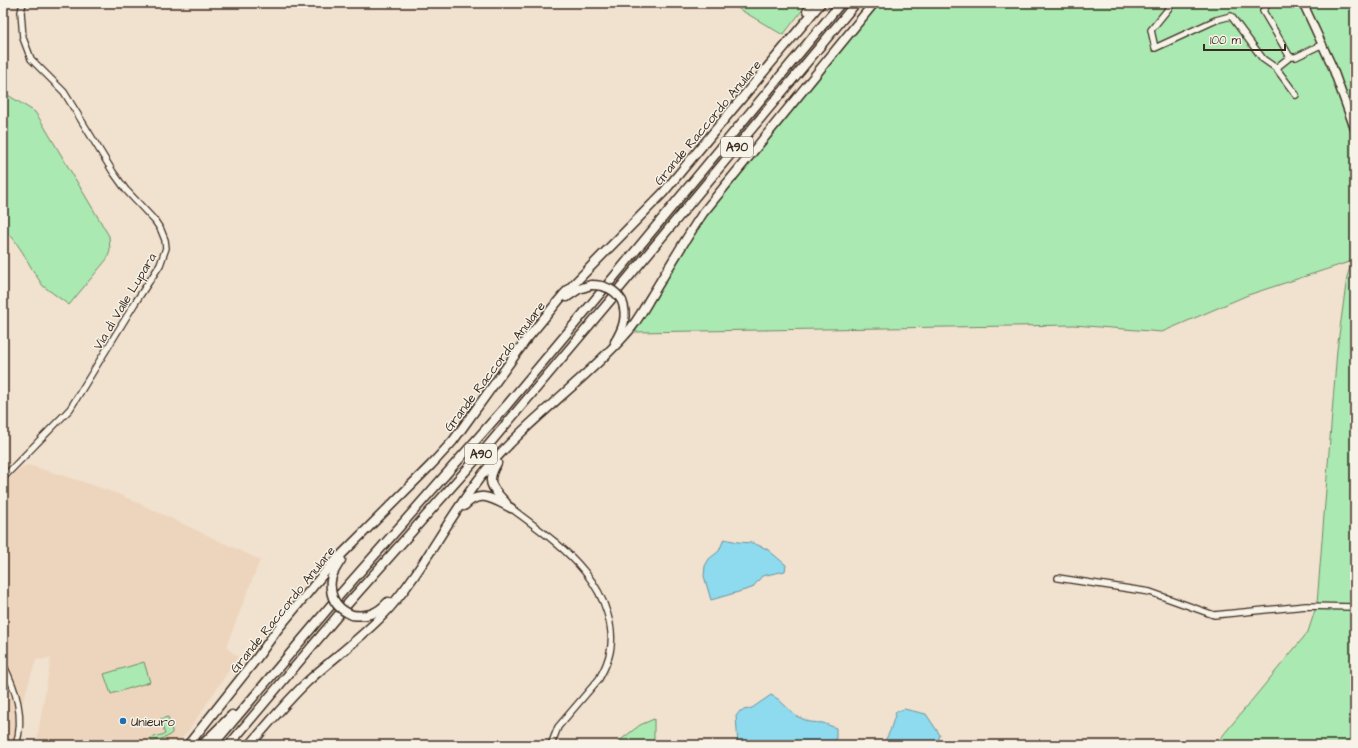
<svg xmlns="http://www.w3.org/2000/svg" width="1358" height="748" viewBox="0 0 1358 748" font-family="'Architects Daughter',sans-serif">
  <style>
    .built { fill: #edd5bd }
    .green { fill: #aae9b1; stroke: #728a68 }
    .water { fill: #8edaef; stroke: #6d949b }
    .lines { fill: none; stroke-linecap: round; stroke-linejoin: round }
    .minor-casing { stroke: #3b2a1e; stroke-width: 8 }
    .major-casing { stroke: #3b2a1e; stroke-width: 10 }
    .highway-casing { stroke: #3b2a1e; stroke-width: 11 }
    .minor { stroke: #f7f3e8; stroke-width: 5.5 }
    .major { stroke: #f7f3e8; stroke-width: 7 }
    .highway { stroke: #f7f3e8; stroke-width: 8 }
    .highway-bridge-casing { stroke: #3b2a1e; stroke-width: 11; stroke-linecap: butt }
    .highway-bridge { stroke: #f7f3e8; stroke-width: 8 }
    .poi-dot { fill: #1f6fb2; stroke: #f7f3e8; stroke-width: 1.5 }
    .labels { text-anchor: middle; stroke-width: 3; stroke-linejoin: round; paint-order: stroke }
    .shield { fill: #f7f3e8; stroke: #73665b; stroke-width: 1 }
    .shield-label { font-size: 12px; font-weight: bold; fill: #3b2a1e }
    .street-label { font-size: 13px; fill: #3b2a1e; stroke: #f7f3e8 }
    .poi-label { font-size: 13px; fill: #3b2a1e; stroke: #f7f3e8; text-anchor: start }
  </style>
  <rect width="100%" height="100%" fill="#f1e1cf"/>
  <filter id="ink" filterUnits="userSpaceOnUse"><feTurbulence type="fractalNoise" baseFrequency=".025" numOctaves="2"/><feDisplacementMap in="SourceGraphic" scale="8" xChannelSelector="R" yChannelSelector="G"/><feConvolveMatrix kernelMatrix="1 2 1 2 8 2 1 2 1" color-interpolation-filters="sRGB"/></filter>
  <g filter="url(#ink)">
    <g class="built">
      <polygon points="28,465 84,482 123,496 260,560 226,647 238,657 189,730 176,745 36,745 51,658 36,660 21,707 16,688 3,658 3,484 20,468"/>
      <polygon points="13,696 17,717 16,737 13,745 3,745 3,698"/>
    </g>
    <g class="green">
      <polygon points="729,3 808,3 783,35"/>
      <polygon points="880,3 1355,3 1355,745 1215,745 1308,632 1317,604 1337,350 1347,277 1352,261 1248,295 1162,332 1074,325 635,332 707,214"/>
      <polygon points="3,92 35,112 41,121 109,236 110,251 107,259 69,305 43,286 32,269 23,253 13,238 3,229"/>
      <polygon points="144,662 150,682 111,694 104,674"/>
      <polygon points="168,717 172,731 172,733 167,737 152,742 150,738 165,734 160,719"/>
      <polygon points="654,719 654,745 614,745 640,725"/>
    </g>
    <g class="water">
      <polygon points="724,539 738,542 753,543 767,549 786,565 785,571 762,576 752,588 711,600 704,576 705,566 709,559 719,551"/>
      <polygon points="771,695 778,699 796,716 810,722 823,723 836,728 836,745 738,745 736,716 740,711 752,708"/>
      <polygon points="904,709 926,714 940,735 937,745 883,745 890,731 896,712"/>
    </g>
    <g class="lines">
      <g class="minor-casing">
        <g id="minor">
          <polyline points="1173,3 1151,30 1155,48 1216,20 1231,16 1263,59 1276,68 1290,57 1263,11 1266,6 1270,3"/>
          <polyline points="806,11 812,3"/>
          <polyline points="1290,57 1296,57 1323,44"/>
          <polyline points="1276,68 1296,95"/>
          <polyline points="3,478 70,409 135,303 160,265 166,248 165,240 161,230 155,221 126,190 113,172 64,92 31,59 23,38 21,12 23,3"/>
          <path d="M511 508C536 527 565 547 585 572 604 595 619 632 607 662 605 668 602 673 599 679L558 727 551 745"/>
          <polyline points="1058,578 1150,592 1214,615 1306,606 1355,607"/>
          <path d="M3 664C16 690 25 716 16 745"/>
        </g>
      </g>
      <g class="major-casing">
        <polyline id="major" points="1303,3 1332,66 1355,130"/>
      </g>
      <g class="highway-casing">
        <g id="highway">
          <polyline points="608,284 841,3"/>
          <polyline points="618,290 856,3"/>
          <polyline points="567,297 579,289 591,285"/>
          <path d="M615 342C623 329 628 316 622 301"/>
          <path d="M497 463C485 482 492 488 506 503"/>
          <path d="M464 506C480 489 493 499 511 508"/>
          <path d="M331 589C329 578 335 569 341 560"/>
          <polyline points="336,599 507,405 603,290"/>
          <polyline points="344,608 486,448 614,296"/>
          <path d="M352 615C367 617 377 614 388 602"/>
          <polyline points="188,745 257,658 277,630 325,572 341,555 431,465 453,441 526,340 564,294 663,193 821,3"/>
          <polyline points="202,745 232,715"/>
          <polyline points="213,745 332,604"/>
          <polyline points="229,745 340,613"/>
          <path d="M250 745C268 724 287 701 307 682 332 659 360 639 384 614 424 571 448 516 486 470 527 420 582 383 625 335 635 325 642 312 649 300 667 271 684 241 703 213L874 3"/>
        </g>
      </g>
      <use href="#minor" class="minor"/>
      <use href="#major" class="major"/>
      <use href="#highway" class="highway"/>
      <g class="highway-bridge-casing">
        <g id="highway-bridge">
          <path d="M591 285C605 285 615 289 622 301"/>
          <path d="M331 589C332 602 340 610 352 615"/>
        </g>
      </g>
      <use href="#highway-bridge" class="highway-bridge"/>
    </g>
  </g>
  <circle class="poi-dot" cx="123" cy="721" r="4"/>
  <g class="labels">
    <g class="shield">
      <rect x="721" y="137" width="32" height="20" rx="3"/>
      <rect x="465" y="444" width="32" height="20" rx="3"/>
    </g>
    <g class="shield-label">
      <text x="737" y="151">A90</text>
      <text x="481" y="458">A90</text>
    </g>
    <g class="street-label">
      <text transform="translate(707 122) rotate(-50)" y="5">Grande Raccordo Anulare</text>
      <text transform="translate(124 301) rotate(-59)" y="5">Via di Valle Lupara</text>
      <text transform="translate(494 366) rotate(-53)" y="5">Grande Raccordo Anulare</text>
      <text transform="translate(282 609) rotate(-51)" y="5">Grande Raccordo Anulare</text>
    </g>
    <g class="poi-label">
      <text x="131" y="726">Unieuro</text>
    </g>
  </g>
  <rect width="1358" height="748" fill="none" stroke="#f7f3e8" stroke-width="16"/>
  <rect x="8" y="8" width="1342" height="732" fill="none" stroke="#3b2a1e" stroke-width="1.5" filter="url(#ink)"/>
  <path d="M1204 44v6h81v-6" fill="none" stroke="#3b2a1e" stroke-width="2"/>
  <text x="1210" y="44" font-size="12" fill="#3b2a1e" stroke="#f7f3e8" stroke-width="3" paint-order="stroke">100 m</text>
</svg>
